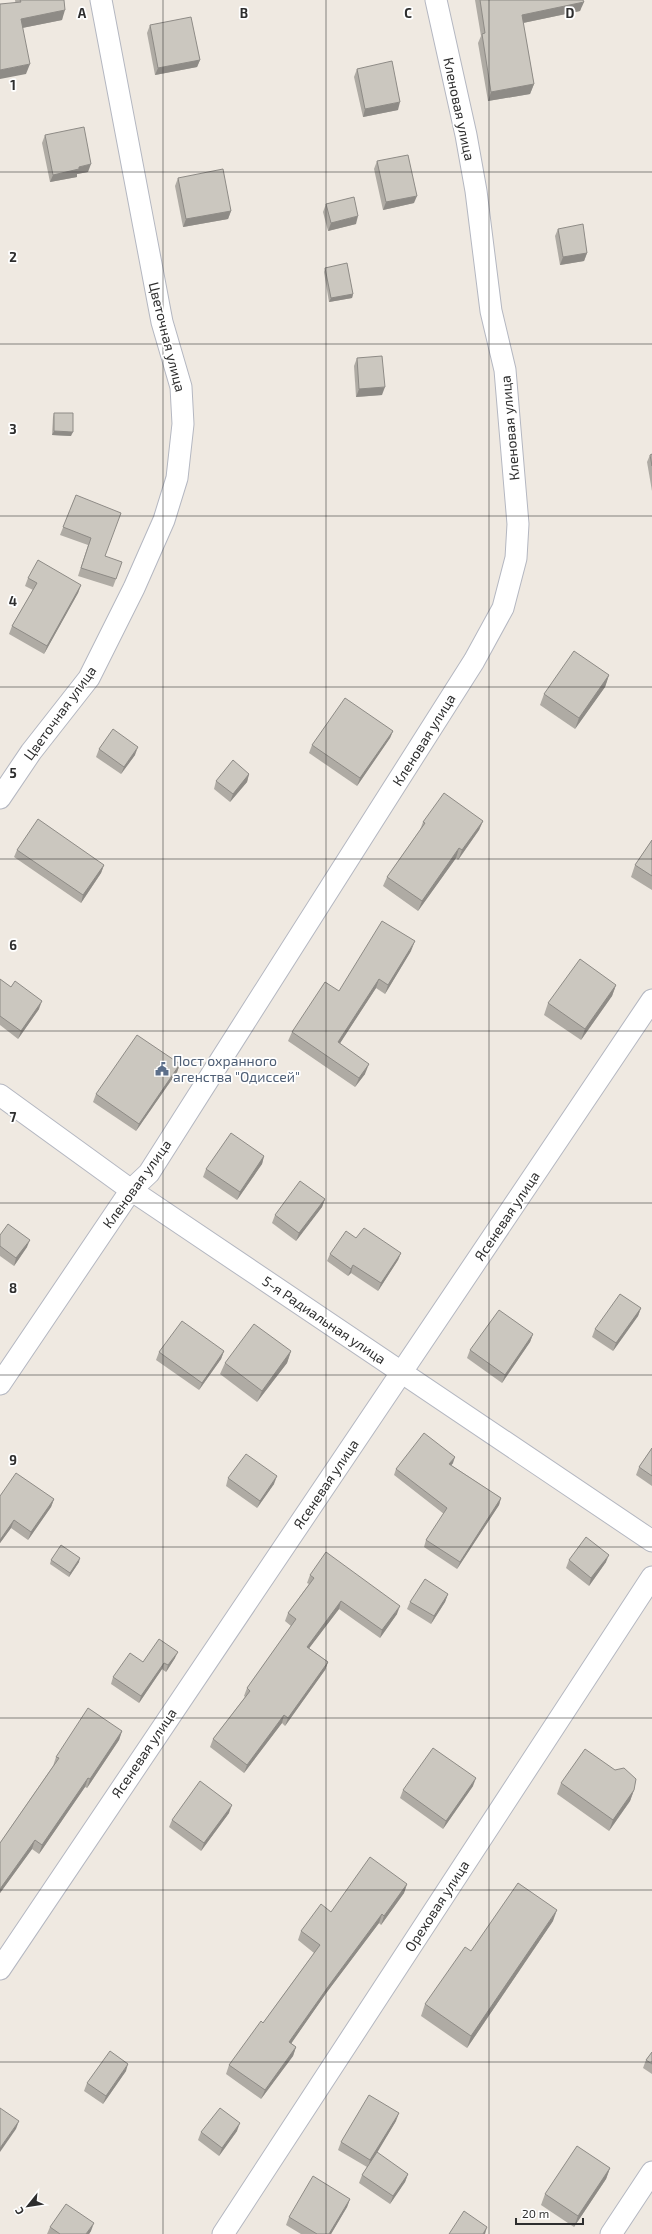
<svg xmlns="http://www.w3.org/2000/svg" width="652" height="2234" viewBox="0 0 652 2234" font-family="'Exo 2',sans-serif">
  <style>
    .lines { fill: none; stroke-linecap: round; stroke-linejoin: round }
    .minor-casing { stroke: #b4b7c1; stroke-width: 23 }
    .minor { stroke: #fff; stroke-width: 21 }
    .wall { fill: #afaba4 }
    .shaded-wall { fill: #8e8b86 }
    .building { fill: #cbc7bf; stroke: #8e8b86 }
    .grid { fill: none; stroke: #2e2e2e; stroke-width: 1; stroke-opacity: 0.55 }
    .labels { text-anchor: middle; stroke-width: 3.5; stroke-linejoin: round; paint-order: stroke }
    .street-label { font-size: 14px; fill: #2e2e2e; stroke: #fff }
    .service-label { font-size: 14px; fill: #4e5e75; stroke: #fff; text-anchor: start }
    .grid-label { font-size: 13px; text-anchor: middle; font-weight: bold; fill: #2e2e2e; stroke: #fff; stroke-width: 3.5; stroke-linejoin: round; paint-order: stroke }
  </style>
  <rect width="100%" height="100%" fill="#efe9e1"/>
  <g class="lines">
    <g class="minor-casing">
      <g id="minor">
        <polyline points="0,798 31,752 89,678 134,588 164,520 177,478 183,424 181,387 162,322 101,0"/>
        <polyline points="0,1095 131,1190 652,1541"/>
        <polyline points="0,1384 131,1190 149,1173 474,661 503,608 516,558 518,524 505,370 491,311 476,191 466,135 436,0"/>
        <polyline points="0,1969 652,1000"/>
        <polyline points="223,2234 652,1577"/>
        <polyline points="611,2234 652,2172"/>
      </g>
    </g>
    <use href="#minor" class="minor"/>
  </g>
  <g class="wall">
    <polygon points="15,0 64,0 62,20 22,28 26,74"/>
    <polygon points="475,0 583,0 580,11 523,23 534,84 530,94 488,101 478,43 481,36"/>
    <polygon points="150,25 200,60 197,67 155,75 147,33"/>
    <polygon points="357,69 398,110 363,117 354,77"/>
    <polygon points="45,135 88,172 77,174 77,177 50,182 42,143"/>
    <polygon points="377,161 414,203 383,210 374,169"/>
    <polygon points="178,178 231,211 228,219 183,227 175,186"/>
    <polygon points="326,204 356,224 328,231 323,212"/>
    <polygon points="558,229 587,253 584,261 560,265 555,236"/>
    <polygon points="325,268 353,294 352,298 329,302 324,272"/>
    <polygon points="357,358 382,395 356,397 354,366"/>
    <polygon points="54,413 71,436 52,435 53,417"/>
    <polygon points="652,454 652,491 647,462 650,455"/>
    <polygon points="76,495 116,579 113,587 78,576 88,545 60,535"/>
    <polygon points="28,578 81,585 78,593 44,654 9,634 12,626 33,590 25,586"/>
    <polygon points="609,675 605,687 575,729 540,705 544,694"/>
    <polygon points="393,731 390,738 357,786 309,753 312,745"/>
    <polygon points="99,749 135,755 121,774 96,757"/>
    <polygon points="249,774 247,782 230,802 214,789 216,781"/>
    <polygon points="483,821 479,830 458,860 456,858 418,911 383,886 387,877 420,830 423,822"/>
    <polygon points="652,840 652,890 631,877 635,865"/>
    <polygon points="17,850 104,865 101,873 81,903 14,857"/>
    <polygon points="411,951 385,994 376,988 340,1043 365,1074 355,1087 288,1041 292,1032 339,991"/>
    <polygon points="0,979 39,1009 18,1039 0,1025"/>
    <polygon points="616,985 612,996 581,1040 544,1015 548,1003"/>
    <polygon points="180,1064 177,1072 136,1131 93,1102 96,1094"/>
    <polygon points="264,1156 262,1164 237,1200 203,1177 206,1169"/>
    <polygon points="325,1199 322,1207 296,1241 272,1223 275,1215"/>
    <polygon points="0,1235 27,1247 14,1266 0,1256"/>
    <polygon points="356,1238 401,1253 398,1260 378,1291 351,1273 348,1276 327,1261 330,1254"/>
    <polygon points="641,1308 638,1316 613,1351 592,1337 595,1329"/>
    <polygon points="533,1334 530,1342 502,1383 467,1358 470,1350"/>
    <polygon points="224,1351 221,1359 199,1390 156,1360 159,1352"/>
    <polygon points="291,1351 287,1363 257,1402 220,1374 225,1363"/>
    <polygon points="652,1448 652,1486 636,1475 639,1467"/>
    <polygon points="453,1463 451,1465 501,1498 499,1505 457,1569 424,1547 426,1540 444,1514 394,1475 396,1469"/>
    <polygon points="228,1478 274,1484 257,1508 226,1486"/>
    <polygon points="0,1496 54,1499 51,1507 28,1540 11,1528 0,1543"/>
    <polygon points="51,1560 79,1562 69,1577 50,1564"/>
    <polygon points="569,1560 606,1562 589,1586 566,1568"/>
    <polygon points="310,1575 397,1614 380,1638 339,1609 309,1648 328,1662 325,1670 285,1726 282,1723 244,1773 210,1747 213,1739 245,1697 244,1696 247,1688 291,1626 285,1621 288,1613 309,1584 307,1583"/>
    <polygon points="448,1594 445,1602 431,1624 407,1609 410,1602"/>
    <polygon points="175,1658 166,1672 162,1669 139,1703 111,1684 113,1677 143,1662"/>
    <polygon points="122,1731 119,1740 87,1788 85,1787 39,1854 32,1849 0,1893 0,1843 53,1766 56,1757"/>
    <polygon points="561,1783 634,1790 630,1801 609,1831 557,1794"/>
    <polygon points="473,1786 443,1829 400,1798 403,1790"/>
    <polygon points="229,1813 201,1851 169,1827 172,1820"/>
    <polygon points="407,1884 404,1893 381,1925 379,1923 327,1992 291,2043 296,2047 293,2056 261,2099 226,2074 229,2065 263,2023 314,1953 298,1940 301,1931 331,1912"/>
    <polygon points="553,1921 467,2048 421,2016 425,2004 471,1951"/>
    <polygon points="652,2052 652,2074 643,2068 646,2060"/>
    <polygon points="126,2071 103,2104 84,2091 87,2083"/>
    <polygon points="396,2121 375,2155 408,2174 405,2182 390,2204 359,2183 362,2175 367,2167 338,2150 341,2142"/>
    <polygon points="237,2131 219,2156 198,2140 201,2132"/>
    <polygon points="610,2168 606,2179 574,2227 541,2205 545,2194"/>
    <polygon points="350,2199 347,2207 331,2234 301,2234 286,2225 289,2217"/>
    <polygon points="50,2227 91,2231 89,2234 47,2234"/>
  </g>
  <g class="shaded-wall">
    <polygon points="584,2 580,11 518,24 522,15"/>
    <polygon points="65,10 62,20 17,29 21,19"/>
    <polygon points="200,60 197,67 155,75 158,68"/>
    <polygon points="30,64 26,74 0,79 0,70"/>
    <polygon points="534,84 530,94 488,101 491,92"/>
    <polygon points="400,102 398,110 363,117 365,109"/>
    <polygon points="91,164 88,172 77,174 77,177 50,182 53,175 79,167"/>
    <polygon points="417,196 414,203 383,210 386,202"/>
    <polygon points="231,211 228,219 183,227 186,219"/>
    <polygon points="358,216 356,224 328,231 331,223"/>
    <polygon points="587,253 584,261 560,265 563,257"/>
    <polygon points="353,294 352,298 329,302 331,298"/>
    <polygon points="385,387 382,395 356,397 359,389"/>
    <polygon points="54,431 73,432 71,436 52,435"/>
    <polygon points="81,585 78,593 44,654 47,646"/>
    <polygon points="609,675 605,687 575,729 579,718"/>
    <polygon points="393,731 390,738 357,786 360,778"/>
    <polygon points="138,747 135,755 121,774 124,767"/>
    <polygon points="249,774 247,782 230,802 233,794"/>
    <polygon points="483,821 479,830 458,860 462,850"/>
    <polygon points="459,848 456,858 418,911 422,901"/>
    <polygon points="104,865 101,873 81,903 83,895"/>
    <polygon points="415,941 411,951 385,994 388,985"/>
    <polygon points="379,979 376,988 335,1051 338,1042"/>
    <polygon points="616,985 612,996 581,1040 585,1029"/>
    <polygon points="42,1001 39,1009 18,1039 21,1031"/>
    <polygon points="180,1064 177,1072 136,1131 139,1124"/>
    <polygon points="369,1064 365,1074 355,1087 359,1078"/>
    <polygon points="264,1156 262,1164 237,1200 240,1192"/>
    <polygon points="325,1199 322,1207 296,1241 299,1233"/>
    <polygon points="30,1240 27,1247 14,1266 16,1258"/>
    <polygon points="401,1253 398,1260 378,1291 381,1283"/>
    <polygon points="353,1265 351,1273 348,1276 351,1269"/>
    <polygon points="641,1308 638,1316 613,1351 616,1343"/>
    <polygon points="533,1334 530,1342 502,1383 505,1375"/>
    <polygon points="224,1351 221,1359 199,1390 202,1383"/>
    <polygon points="291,1351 287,1363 257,1402 262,1391"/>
    <polygon points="455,1457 453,1463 447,1471 449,1464"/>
    <polygon points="277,1476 274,1484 257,1508 260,1501"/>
    <polygon points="501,1498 499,1505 457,1569 460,1562"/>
    <polygon points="54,1499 51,1507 28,1540 31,1532"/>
    <polygon points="14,1520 11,1528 0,1543 0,1540"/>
    <polygon points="609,1555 606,1562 589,1586 591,1578"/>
    <polygon points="80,1558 79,1562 69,1577 70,1573"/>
    <polygon points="448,1594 445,1602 431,1624 434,1616"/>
    <polygon points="341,1601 339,1609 304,1655 307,1647"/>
    <polygon points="400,1606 397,1614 380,1638 382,1630"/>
    <polygon points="178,1652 175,1658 166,1672 168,1665"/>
    <polygon points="328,1662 325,1670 285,1726 288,1718"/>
    <polygon points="164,1663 162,1669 139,1703 141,1696"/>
    <polygon points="284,1715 282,1723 244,1773 247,1765"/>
    <polygon points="122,1731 119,1740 87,1788 90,1779"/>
    <polygon points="88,1778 85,1787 39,1854 42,1845"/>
    <polygon points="476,1778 473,1786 443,1829 446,1821"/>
    <polygon points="634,1790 630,1801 609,1831 613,1820"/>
    <polygon points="232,1805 229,1813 201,1851 204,1843"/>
    <polygon points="35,1840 32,1849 0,1893 0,1889"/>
    <polygon points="407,1884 404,1893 381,1925 384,1916"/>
    <polygon points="557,1910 553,1921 467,2048 471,2036"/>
    <polygon points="382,1914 379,1923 327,1992 286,2051 289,2042 330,1984"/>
    <polygon points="296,2047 293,2056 261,2099 265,2090"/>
    <polygon points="128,2064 126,2071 103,2104 106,2096"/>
    <polygon points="399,2113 396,2121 368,2168 370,2160"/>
    <polygon points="19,2121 16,2129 0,2152 0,2148"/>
    <polygon points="240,2123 237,2131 219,2156 222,2148"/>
    <polygon points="610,2168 606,2179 574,2227 578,2216"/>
    <polygon points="408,2174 405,2182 390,2204 393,2196"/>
    <polygon points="350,2199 347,2207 331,2234 329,2234"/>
    <polygon points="94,2223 91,2231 89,2234 86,2234"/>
    <polygon points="487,2227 485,2234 483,2234"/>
  </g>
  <g class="building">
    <polygon points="20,0 64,0 65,10 21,19 30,64 0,70 0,4 21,2"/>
    <polygon points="480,0 583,0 584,2 522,15 534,84 491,92 482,34 485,33"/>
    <polygon points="191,17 200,60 158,68 150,25"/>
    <polygon points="392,61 400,102 365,109 357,69"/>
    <polygon points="84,127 91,164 79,167 79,169 53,175 45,135"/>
    <polygon points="408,155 417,196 386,202 377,161"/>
    <polygon points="223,169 231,211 186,219 178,178"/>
    <polygon points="354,197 358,216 331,223 326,204"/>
    <polygon points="583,224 587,253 563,257 558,229"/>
    <polygon points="347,263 353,294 331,298 325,268"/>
    <polygon points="382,356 385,387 359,389 357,358"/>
    <polygon points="54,413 73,413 73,432 54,431"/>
    <polygon points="652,454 652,466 650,455"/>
    <polygon points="76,495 121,513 105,556 122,562 116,579 81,568 91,538 63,527"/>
    <polygon points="38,560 81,585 47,646 12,626 37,583 28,578"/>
    <polygon points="574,651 609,675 579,718 544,694"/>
    <polygon points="345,698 393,731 360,778 312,745"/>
    <polygon points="113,729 138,747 124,767 99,749"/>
    <polygon points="233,760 249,774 233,794 216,781"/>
    <polygon points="444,793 483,821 462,850 459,848 422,901 387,877 425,823 423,822"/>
    <polygon points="38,819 104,865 83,895 17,850"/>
    <polygon points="652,840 652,876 635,865"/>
    <polygon points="382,921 415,941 388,985 379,979 338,1042 369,1064 359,1078 292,1032 325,982 339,991"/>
    <polygon points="580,959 616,985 585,1029 548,1003"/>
    <polygon points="0,979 11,987 15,981 42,1001 21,1031 0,1016"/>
    <polygon points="137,1035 180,1064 139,1124 96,1094"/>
    <polygon points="231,1133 264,1156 240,1192 206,1169"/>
    <polygon points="300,1181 325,1199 299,1233 275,1215"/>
    <polygon points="8,1224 30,1240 16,1258 0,1246 0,1235"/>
    <polygon points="364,1228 401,1253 381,1283 353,1265 351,1269 330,1254 346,1231 356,1238"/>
    <polygon points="620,1294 641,1308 616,1343 595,1329"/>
    <polygon points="499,1310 533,1334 505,1375 470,1350"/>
    <polygon points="182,1321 224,1351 202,1383 159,1352"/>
    <polygon points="254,1324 291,1351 262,1391 225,1363"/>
    <polygon points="424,1433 455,1457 449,1464 501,1498 460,1562 426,1540 447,1508 396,1469"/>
    <polygon points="652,1448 652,1476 639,1467"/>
    <polygon points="246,1454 277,1476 260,1501 228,1478"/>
    <polygon points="16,1473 54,1499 31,1532 14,1520 0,1540 0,1496"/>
    <polygon points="586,1537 609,1555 591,1578 569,1560"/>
    <polygon points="61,1545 80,1558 70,1573 51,1560"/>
    <polygon points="326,1552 400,1606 382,1630 341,1601 307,1647 328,1662 288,1718 284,1715 247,1765 213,1739 250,1691 247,1688 296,1619 288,1613 314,1578 310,1575"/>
    <polygon points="425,1579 448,1594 434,1616 410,1602"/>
    <polygon points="159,1639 178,1652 168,1665 164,1663 141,1696 113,1677 130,1653 143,1662"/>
    <polygon points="88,1708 122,1731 90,1779 88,1778 42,1845 35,1840 0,1889 0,1843 59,1758 56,1757"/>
    <polygon points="433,1748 476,1778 446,1821 403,1790"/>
    <polygon points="585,1749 615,1770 624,1768 636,1779 634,1790 613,1820 561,1783"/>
    <polygon points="200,1781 232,1805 204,1843 172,1820"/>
    <polygon points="370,1857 407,1884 384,1916 382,1914 330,1984 289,2042 296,2047 265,2090 229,2065 261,2021 263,2023 320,1945 301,1931 321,1904 331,1912"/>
    <polygon points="518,1883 557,1910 471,2036 425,2004 465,1947 471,1951"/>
    <polygon points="110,2051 128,2064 106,2096 87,2083"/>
    <polygon points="652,2052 652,2064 646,2060"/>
    <polygon points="369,2095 399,2113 370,2160 341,2142"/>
    <polygon points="0,2108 19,2121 0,2148"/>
    <polygon points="220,2108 240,2123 222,2148 201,2132"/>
    <polygon points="577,2146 610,2168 578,2216 545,2194"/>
    <polygon points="377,2152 408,2174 393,2196 362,2175"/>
    <polygon points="313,2176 350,2199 329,2234 317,2234 289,2217"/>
    <polygon points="66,2204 94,2223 86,2234 60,2234 50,2227"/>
    <polygon points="464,2211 487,2227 483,2234 449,2234"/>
  </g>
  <path class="grid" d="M163 0V2234M326 0V2234M489 0V2234M0 172H652M0 344H652M0 516H652M0 687H652M0 859H652M0 1031H652M0 1203H652M0 1375H652M0 1547H652M0 1718H652M0 1890H652M0 2062H652"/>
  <defs>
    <g id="civic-bare" transform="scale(1.08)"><path d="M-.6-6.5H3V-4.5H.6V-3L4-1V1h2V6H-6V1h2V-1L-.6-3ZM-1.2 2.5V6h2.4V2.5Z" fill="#5c6f8a" stroke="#fff" stroke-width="2.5" paint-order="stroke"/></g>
  </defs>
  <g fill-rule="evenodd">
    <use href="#civic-bare" x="162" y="1069"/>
  </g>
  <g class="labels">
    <g class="street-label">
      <text transform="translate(459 109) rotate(78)" y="5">Кленовая улица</text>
      <text transform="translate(167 337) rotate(76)" y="5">Цветочная улица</text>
      <text transform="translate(510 428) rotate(-95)" y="5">Кленовая улица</text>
      <text transform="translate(60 713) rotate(-54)" y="5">Цветочная улица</text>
      <text transform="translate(424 740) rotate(-58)" y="5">Кленовая улица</text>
      <text transform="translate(137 1184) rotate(-54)" y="5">Кленовая улица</text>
      <text transform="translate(507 1216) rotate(-56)" y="5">Ясеневая улица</text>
      <text transform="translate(324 1320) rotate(34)" y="5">5-я Радиальная улица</text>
      <text transform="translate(326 1484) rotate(-56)" y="5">Ясеневая улица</text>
      <text transform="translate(144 1753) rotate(-56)" y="5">Ясеневая улица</text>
      <text transform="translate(437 1906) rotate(-57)" y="5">Ореховая улица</text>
    </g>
    <g class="service-label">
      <text x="173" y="1066">Пост охранного<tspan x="173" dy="16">агенства "Одисcей"</tspan></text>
    </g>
  </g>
  <g class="grid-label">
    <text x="82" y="18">A</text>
    <text x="244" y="18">B</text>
    <text x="408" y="18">C</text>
    <text x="570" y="18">D</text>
    <text x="13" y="90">1</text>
    <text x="13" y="262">2</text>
    <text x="13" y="434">3</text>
    <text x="13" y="606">4</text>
    <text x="13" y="778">5</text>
    <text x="13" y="950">6</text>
    <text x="13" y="1122">7</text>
    <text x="13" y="1293">8</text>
    <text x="13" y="1465">9</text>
  </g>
  <g transform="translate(28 2206) rotate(240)" stroke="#ffffff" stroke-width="3" paint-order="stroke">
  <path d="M0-3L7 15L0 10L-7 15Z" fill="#2e2e2e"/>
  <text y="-6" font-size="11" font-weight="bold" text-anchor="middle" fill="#2e2e2e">С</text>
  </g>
  <path d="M516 2218v6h67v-6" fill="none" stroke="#2e2e2e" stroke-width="2"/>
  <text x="522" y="2218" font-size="12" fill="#2e2e2e" stroke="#ffffff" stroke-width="3" paint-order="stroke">20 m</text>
</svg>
